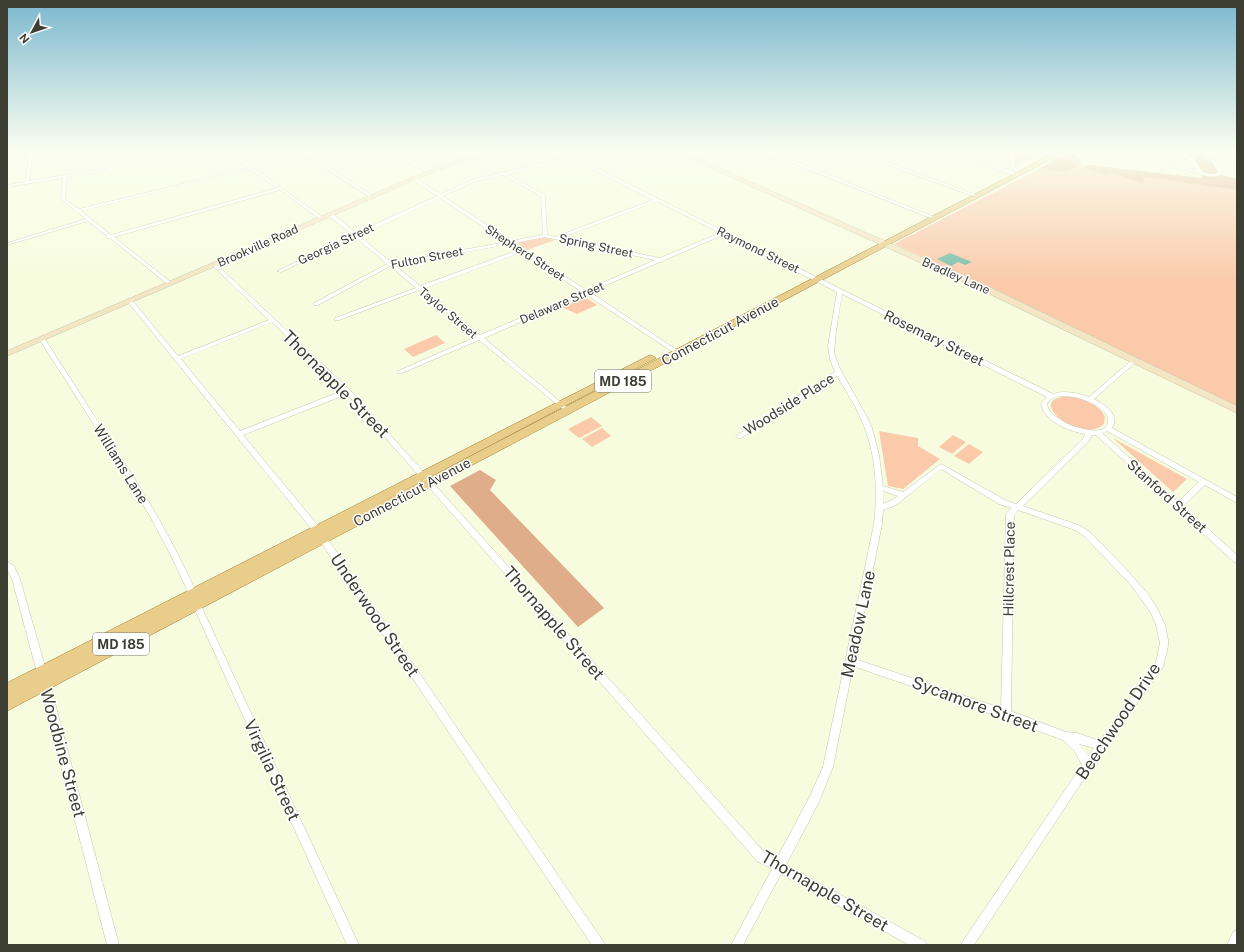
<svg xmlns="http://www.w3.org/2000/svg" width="1244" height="952" viewBox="0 0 1244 952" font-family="'Public Sans',sans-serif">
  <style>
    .green { fill: #facaab }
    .forest { fill: #e0ad8b }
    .water { fill: #79beaa }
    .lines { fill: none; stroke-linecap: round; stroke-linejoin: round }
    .street-casing { stroke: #c2c7aa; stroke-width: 1 }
    .secondary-casing { stroke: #c2c7aa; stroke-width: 1 }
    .primary-casing { stroke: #a38639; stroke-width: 1 }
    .street { fill: #fff; fill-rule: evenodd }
    .secondary { fill: #f4e6c5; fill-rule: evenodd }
    .primary { fill: #e9cd8b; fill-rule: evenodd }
    .labels { text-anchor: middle; stroke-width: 3; stroke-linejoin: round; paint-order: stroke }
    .far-street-label { font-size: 12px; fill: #3c3e32; stroke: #fff }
    .shield { fill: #fff; stroke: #767870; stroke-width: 1 }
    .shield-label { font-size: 13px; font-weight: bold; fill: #3c3e32 }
    .street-label { font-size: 14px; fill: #3c3e32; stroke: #fff }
    .near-street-label { font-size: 17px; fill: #3c3e32; stroke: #fff }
  </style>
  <rect width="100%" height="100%" fill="#f7fcde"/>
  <g class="green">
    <polygon points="1015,149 1048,149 1015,166"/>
    <polygon points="1055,161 1237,183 1237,406 988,286 894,244"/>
    <polygon points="544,237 555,240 527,250 518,244 519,242"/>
    <polygon points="583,298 588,299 597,305 577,314 562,307"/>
    <polygon points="436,335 445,343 413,357 404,349"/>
    <path d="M1068 397C1082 398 1099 404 1105 417L1104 424C1081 446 1022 397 1068 397Z"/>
    <polygon points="591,417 602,426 579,438 568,429"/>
    <polygon points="602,428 611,436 592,447 582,439"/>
    <polygon points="879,431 918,438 918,446 940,459 903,489 888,486"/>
    <polygon points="953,435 966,442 952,454 939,447"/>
    <polygon points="1113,438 1187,479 1173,492"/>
    <polygon points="969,444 983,452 969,464 954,456"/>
  </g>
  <g class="forest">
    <polygon points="1178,149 1201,149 1218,171 1216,174 1204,173 1193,159"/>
    <path d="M1069 152 1076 155 1081 161C1072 176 1054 171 1040 168Z"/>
    <polygon points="1089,165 1200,178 1203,175 1213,177 1222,175 1237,179 1237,190 1147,177 1144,179 1143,183 1111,173 1107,175 1083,168"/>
    <polygon points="480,470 496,480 490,490 604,608 578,627 450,486"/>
  </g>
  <polygon class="water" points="950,253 972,262 965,265 958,262 951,266 937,259"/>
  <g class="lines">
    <g class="street-casing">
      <g id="street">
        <path d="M27 149H31L32 155 68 149H81L32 157 29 181 227 149 324 218 320 219 280 190 114 237 172 283 173 284 170 286 110 238H107V236L88 221 7 245V243L86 219 61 199 63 178 7 187V185L25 182 29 159ZM224 151 248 168 79 209 65 199 67 177ZM250 169 277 188 111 235 81 211Z"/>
        <polygon points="295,149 300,149 373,196 370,197"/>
        <polygon points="387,149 393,149 431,172 428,173"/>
        <path d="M553 149H559L573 157 585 154 630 149H648L585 156 576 158 1053 394C1064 390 1078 393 1089 397L1133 359H1137V361L1094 399C1105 404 1120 415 1112 428L1237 497V503L1205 485 1183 506 1237 555V563L1234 562 1096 435H1092L1088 442 1023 506 1081 526 1091 533 1125 568 1148 594 1157 608 1165 625 1168 640V646L1163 667 1091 768 974 945H961L963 941 1082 765 1075 752 1063 740 1006 719 853 666 833 767 819 802 786 865 925 941 927 945H909L781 874 743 945H731L772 869 757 861 347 394 243 435 320 528 603 941 605 945H592L314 532 127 301 130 299 132 300 178 356 269 320 212 265 216 264 350 390 765 853 776 860 811 794 823 767 874 524C878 489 876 451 861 419 855 404 845 390 837 376L741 438H737L736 436 835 372 830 359 828 346 837 292 723 235 590 292 680 352V354H676L585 294 484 338 569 409 570 410 567 412 565 411 479 340 402 373H398V371L476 337 419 290 339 320H335V318L416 288 390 266 318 305H314V303L387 264 355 237 281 272 277 271 353 235 329 216V214H333L356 233 437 196 412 179V177H414L441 194 474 179 569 157ZM572 159 653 200 555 237 547 235 545 195 507 174ZM503 175 541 196 543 235 511 241 443 196 476 181ZM440 198 506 242 392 263 359 236ZM657 201 720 233 660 258 561 238ZM545 237 655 260 586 290 514 243ZM510 244 518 250 420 286 395 265ZM522 252 582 292 480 335 423 289ZM842 294 1047 397 1041 404C1045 422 1069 431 1085 434L1083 439 1016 504 1005 500 941 464 903 492 883 486 879 455 872 428 867 417 839 367 834 352 836 331ZM272 322 344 390 240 431 181 359ZM1060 396C1076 396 1091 400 1103 411 1106 414 1109 417 1108 422 1106 438 1074 427 1066 423 1058 418 1049 414 1047 404L1050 400ZM1107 431 1199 482 1178 502 1102 433ZM941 469 999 504 1011 508 1006 514 1001 708 855 659 882 524 883 510 896 505ZM883 491 898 496 890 501 883 504ZM1018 510 1075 530 1085 537 1131 585 1151 613 1156 625 1160 643 1156 662 1100 741 1077 733 1066 732 1011 711 1014 515ZM1079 744 1094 748 1088 756Z"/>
        <polygon points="757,149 764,149 937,218 933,219"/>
        <polygon points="844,149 851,149 979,196 976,197"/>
        <path d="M938 149H945L959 154V156C978 164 1003 165 1020 175L1017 176 977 163 965 161 951 154Z"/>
        <polygon points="1010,149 1014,149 1014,166 1018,169 1018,171 1016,171 1010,166"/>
        <path d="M1062 149C1072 149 1080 153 1086 160V164L1083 165C1081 155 1071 153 1062 149Z"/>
        <polygon points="1114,149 1122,149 1197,171 1191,161 1174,149 1179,149 1194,159 1202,172 1207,174 1217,174 1218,171 1209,158 1202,149 1206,149 1209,152 1237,159 1237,161 1211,155 1222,171 1219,176 1207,176"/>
        <path d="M42 337 45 339C66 372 88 406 109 439 145 494 180 550 204 612L359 945H347L196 612C173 552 140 498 106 444 84 409 62 374 39 339Z"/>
        <polygon points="7,561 14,566 20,579 50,684 119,945 107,945 40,684 12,579 7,569"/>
        <polygon points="1237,930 1237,945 1227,945 1233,932"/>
      </g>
    </g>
    <g class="secondary-casing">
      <g id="secondary">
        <polygon points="503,149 514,149 461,162 431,173 7,356 7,351 427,171 457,160"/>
        <polygon points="669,149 676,149 987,286 1237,406 1237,413 981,290"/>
      </g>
    </g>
    <g class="primary-casing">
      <polygon id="primary" points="1062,149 1070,149 7,711 7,683 648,356 651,355 656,358 369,509"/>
    </g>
    <use href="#street" class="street"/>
    <use href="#secondary" class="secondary"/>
    <use href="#primary" class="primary"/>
  </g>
  <linearGradient id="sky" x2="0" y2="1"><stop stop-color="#7bb8cf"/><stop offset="0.53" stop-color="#fbfef0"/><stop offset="1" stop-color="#fbfef0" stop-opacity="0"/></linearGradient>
  <rect width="1244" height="283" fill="url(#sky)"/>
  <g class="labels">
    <g class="far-street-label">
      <text transform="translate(336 244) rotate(-25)" y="4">Georgia Street</text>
      <text transform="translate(258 246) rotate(-24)" y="4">Brookville Road</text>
      <text transform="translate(596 246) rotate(12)" y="4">Spring Street</text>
      <text transform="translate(758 250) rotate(26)" y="4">Raymond Street</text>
      <text transform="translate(525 253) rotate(33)" y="4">Shepherd Street</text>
      <text transform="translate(427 258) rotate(-11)" y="4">Fulton Street</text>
      <text transform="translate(956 276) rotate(24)" y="4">Bradley Lane</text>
      <text transform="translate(562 303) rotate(-23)" y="4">Delaware Street</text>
      <text transform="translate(448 313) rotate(40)" y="4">Taylor Street</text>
    </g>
    <g class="shield">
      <rect x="595" y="370" width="56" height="22" rx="3"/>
      <rect x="93" y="633" width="56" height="22" rx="3"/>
    </g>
    <g class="shield-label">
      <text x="623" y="386">MD 185</text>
      <text x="121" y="649">MD 185</text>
    </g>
    <g class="street-label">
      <text transform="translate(720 331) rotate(-28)" y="5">Connecticut Avenue</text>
      <text transform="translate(934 338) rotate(26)" y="5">Rosemary Street</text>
      <text transform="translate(789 404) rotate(-32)" y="5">Woodside Place</text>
      <text transform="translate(121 464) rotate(58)" y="5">Williams Lane</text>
      <text transform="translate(412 492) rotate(-28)" y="5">Connecticut Avenue</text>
      <text transform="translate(1167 496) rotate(42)" y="5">Stanford Street</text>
      <text transform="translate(1009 569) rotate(-89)" y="5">Hillcrest Place</text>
    </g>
    <g class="near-street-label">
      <text transform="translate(336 384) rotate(45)" y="6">Thornapple Street</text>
      <text transform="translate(375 615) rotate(56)" y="6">Underwood Street</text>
      <text transform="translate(554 623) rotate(49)" y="6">Thornapple Street</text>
      <text transform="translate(858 624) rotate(-78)" y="6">Meadow Lane</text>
      <text transform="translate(975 704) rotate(20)" y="6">Sycamore Street</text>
      <text transform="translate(1118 721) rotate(-56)" y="6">Beechwood Drive</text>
      <text transform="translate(63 753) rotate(75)" y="6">Woodbine Street</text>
      <text transform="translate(272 770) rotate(65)" y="6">Virgilia Street</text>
      <text transform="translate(825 891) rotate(30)" y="6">Thornapple Street</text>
    </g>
  </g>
  <rect width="1244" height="952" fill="none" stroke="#3c3e32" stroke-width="16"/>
  <g transform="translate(32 32) rotate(230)" stroke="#ffffff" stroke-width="3" paint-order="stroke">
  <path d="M0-3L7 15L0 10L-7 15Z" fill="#3c3e32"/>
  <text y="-6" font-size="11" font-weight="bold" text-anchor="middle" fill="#3c3e32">N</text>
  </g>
</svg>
